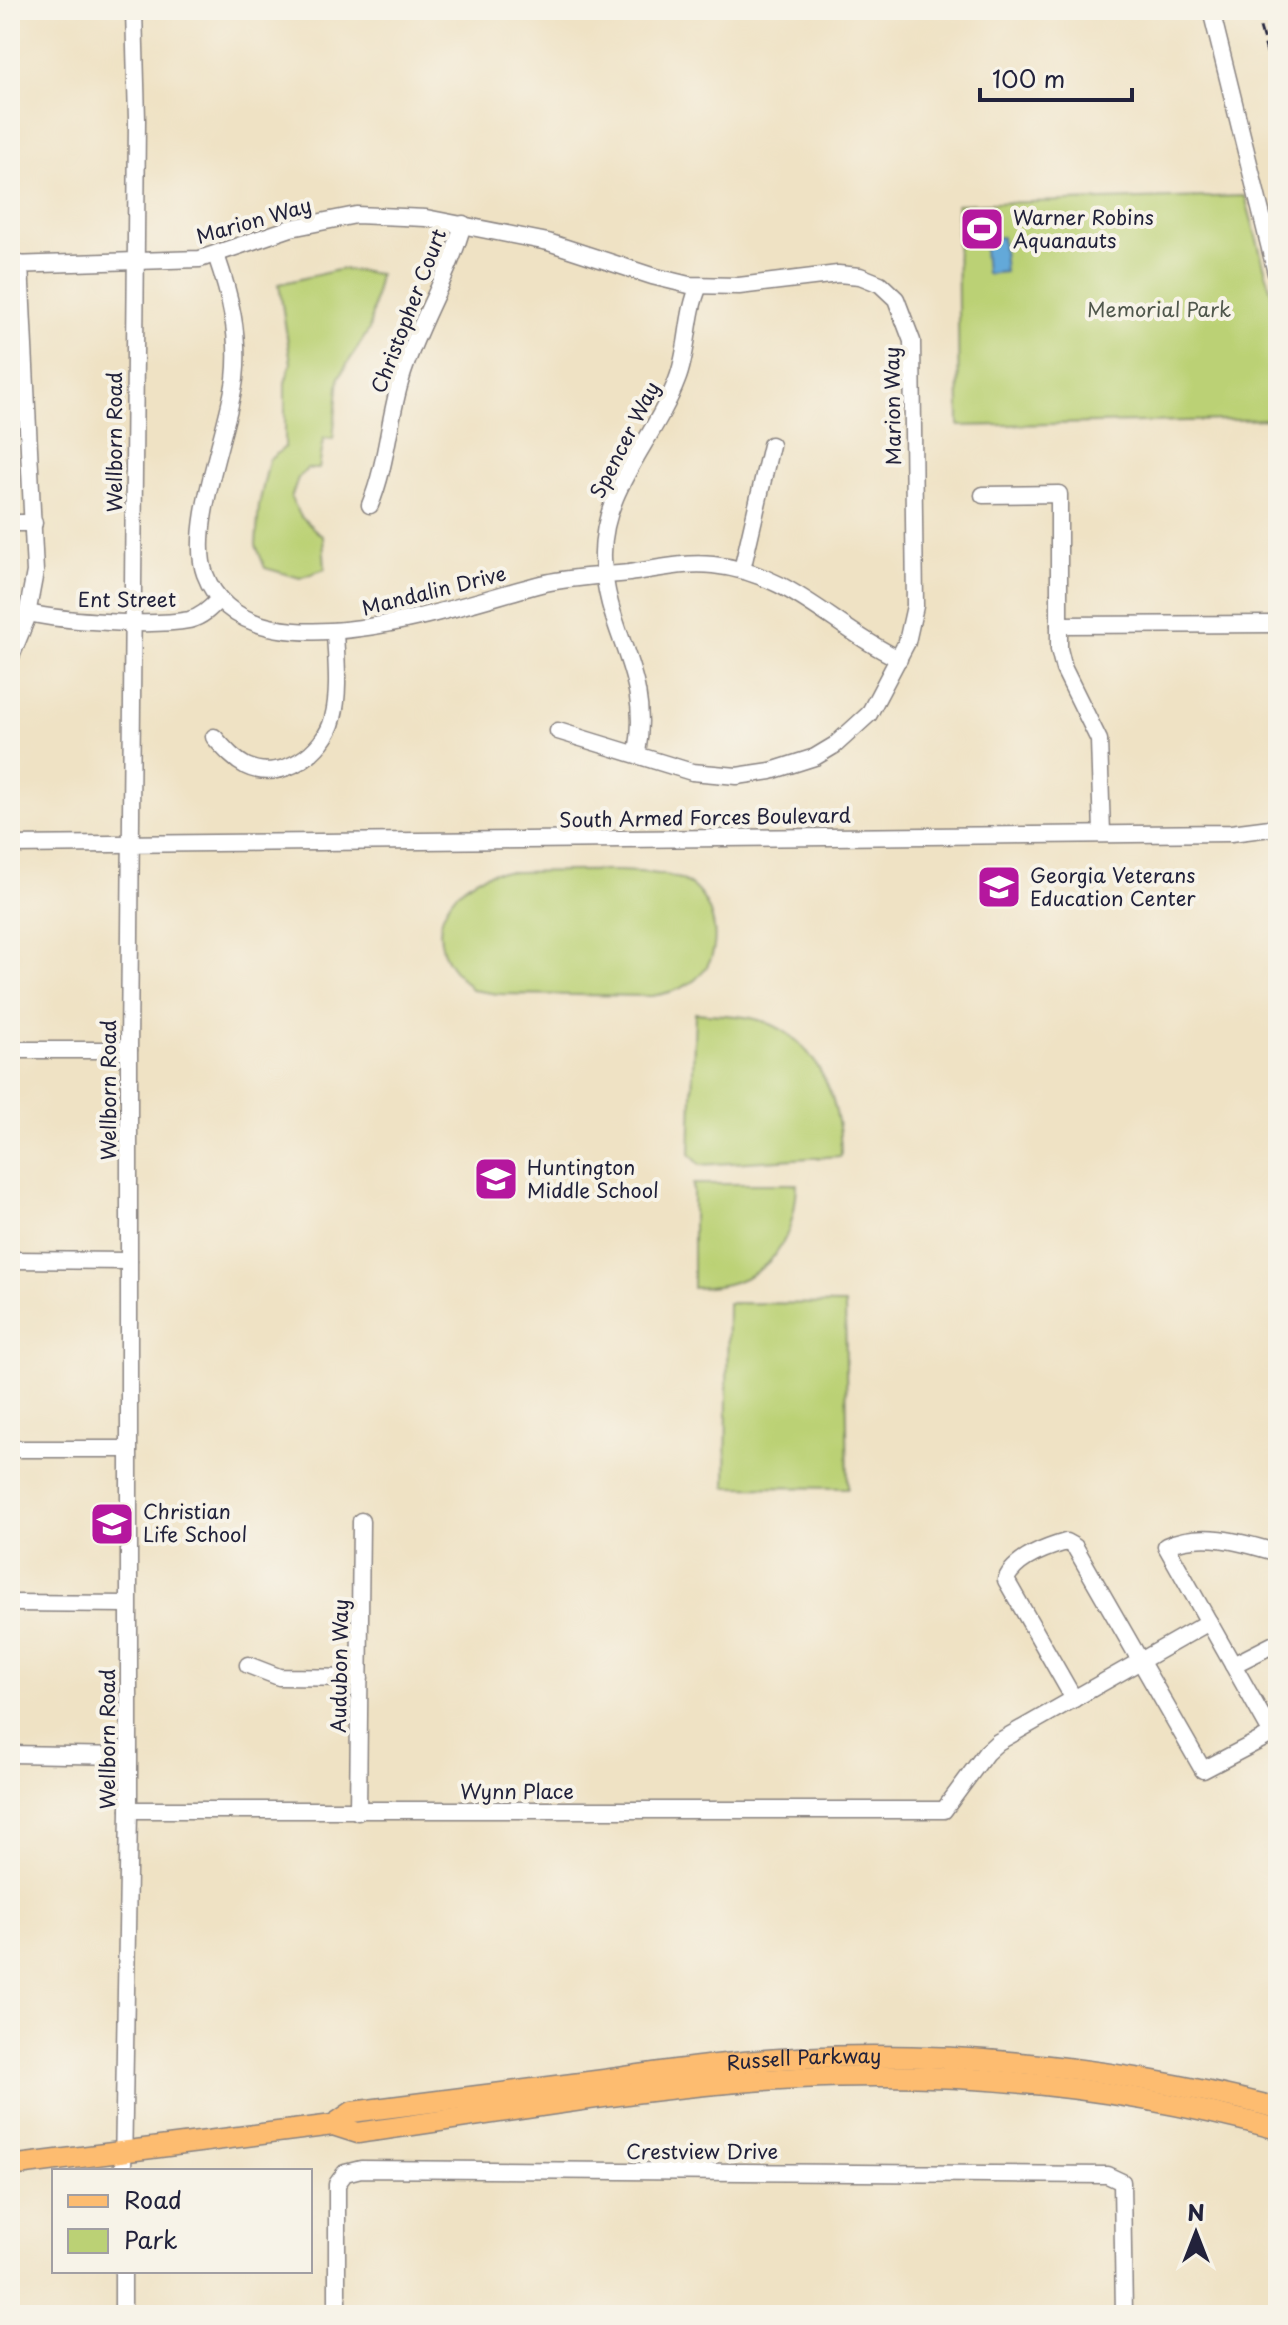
<svg xmlns="http://www.w3.org/2000/svg" width="1288" height="2325" viewBox="0 0 1288 2325" font-family="'Playpen Sans',sans-serif">
  <style>
    .green { fill: #bbd175; stroke: #6e7a58; stroke-width: 2 }
    .water { fill: #63a9d9; stroke: #42668a; stroke-width: 2 }
    .lines { fill: none; stroke-linecap: round; stroke-linejoin: round }
    .minor-casing { stroke: #888280; stroke-width: 19 }
    .major-casing { stroke: #888280; stroke-width: 23 }
    .minor { stroke: #fff; stroke-width: 16 }
    .major { stroke: #fdbc70; stroke-width: 20 }
    .rail { stroke: #22223b; stroke-width: 3; stroke-dasharray: 12 6; stroke-linecap: butt }
    .labels { text-anchor: middle; stroke-width: 8; stroke-linejoin: round; paint-order: stroke }
    .poi-label { font-size: 20px; fill: #22223b; stroke: #f7f3e8; text-anchor: start }
    .street-label { font-size: 20px; fill: #22223b; stroke: #f7f3e8 }
    .park-label { font-size: 20px; fill: #50574c; stroke: #f7f3e8 }
  </style>
  <rect width="100%" height="100%" fill="#f7f3e8"/>
  <filter id="ink" filterUnits="userSpaceOnUse"><feTurbulence type="fractalNoise" baseFrequency=".0125" numOctaves="2"/><feDisplacementMap in="SourceGraphic" scale="16" xChannelSelector="R" yChannelSelector="G"/><feConvolveMatrix kernelMatrix="1 2 1 2 8 2 1 2 1" color-interpolation-filters="sRGB"/></filter>
  <filter id="wash" filterUnits="userSpaceOnUse"><feTurbulence type="fractalNoise" baseFrequency=".006" numOctaves="4" result="noise"/><feDisplacementMap in="SourceGraphic" scale="32" xChannelSelector="R" yChannelSelector="G"/><feGaussianBlur stdDeviation="1.8" result="paint"/><feColorMatrix in="noise" values="0 0 0 0 0 0 0 0 0 0 0 0 0 0 0 0 0 1.4 0 .05"/><feComposite in="paint" operator="in"/></filter>
  <g filter="url(#wash)">
    <rect width="100%" height="100%" fill="#efe2c4"/>
    <g class="green">
      <polygon points="1245,196 1278,317 1278,419 959,426 957,204"/>
      <polygon points="342,269 379,274 369,330 339,377 333,439 324,438 319,469 307,469 298,478 291,498 301,517 323,537 325,569 300,578 265,568 256,545 259,505 269,460 285,447 285,383 291,363 279,284"/>
      <path d="M495 872C538 873 644 865 680 879 709 891 721 931 711 958 701 984 676 992 652 996L498 994 472 990C462 978 447 965 443 950 431 911 460 881 495 872Z"/>
      <path d="M695 1013C713 1015 733 1014 751 1018 815 1031 841 1099 841 1156L700 1165 690 1154Z"/>
      <path d="M693 1184H797C794 1251 762 1287 693 1288Z"/>
      <polygon points="728,1303 845,1304 848,1488 726,1487"/>
    </g>
    <polygon class="water" points="1002,237 1005,272 986,274 983,238"/>
  </g>
  <g filter="url(#ink)">
    <g class="lines">
      <g class="minor-casing">
        <g id="minor">
          <polyline points="1211,10 1278,281"/>
          <path d="M216 255C230 295 240 335 235 379 228 431 188 528 205 574 247 687 465 602 545 583 573 577 601 576 629 573 657 569 684 562 713 565 792 573 832 627 899 659"/>
          <polyline points="10,265 200,259 291,228 356,215 426,218 548,242 652,276 689,285 739,286 838,274 860,276 880,284 896,299 912,341 915,606 907,642 869,714 835,745 815,757 771,771 737,776 692,772 558,731"/>
          <polyline points="983,495 1059,494 1059,649 1064,669 1099,740 1102,833"/>
          <path d="M370 505C387 464 388 422 401 379 417 325 448 279 463 224"/>
          <polyline points="10,523 34,523"/>
          <polyline points="742,570 771,445"/>
          <path d="M28 613C64 621 153 627 189 620 202 617 211 608 219 599"/>
          <polyline points="1059,625 1278,624"/>
          <polyline points="10,659 26,620 35,572 20,264"/>
          <path d="M214 737C224 748 233 759 246 766 281 783 325 752 333 718 340 691 336 659 335 631"/>
          <path d="M637 753C652 672 606 636 603 558 601 490 654 441 677 380 689 350 686 315 699 286"/>
          <polyline points="10,845 1231,833 1278,827"/>
          <polyline points="10,1050 129,1050"/>
          <polyline points="10,1260 129,1261"/>
          <polyline points="10,1449 128,1449"/>
          <path d="M1278 1553C1241 1542 1202 1530 1166 1546L1272 1734 1278 1730"/>
          <polyline points="10,1603 128,1604"/>
          <polyline points="248,1665 279,1677 360,1678"/>
          <polyline points="1233,1665 1278,1642"/>
          <path d="M1074 1699 1006 1580C1014 1559 1045 1548 1066 1542L1075 1547 1203 1770 1272 1734"/>
          <polyline points="10,1754 127,1756"/>
          <polyline points="129,1810 944,1810 986,1753 998,1742 1209,1622"/>
          <polyline points="358,1812 361,1521"/>
          <polyline points="123,2171 129,1810 129,1050 137,120 134,10"/>
          <polyline points="123,2315 123,2271"/>
          <polyline points="337,2315 337,2184 345,2173 361,2169 1107,2175 1122,2182 1124,2315"/>
        </g>
      </g>
      <g class="major-casing">
        <g id="major">
          <path id="s1" d="M333 2125 352 2112C436 2101 520 2091 604 2080 668 2071 733 2061 797 2058 959 2050 1121 2068 1278 2108"/>
          <path d="M10 2166 333 2125 358 2133C504 2113 651 2085 798 2078 959 2070 1122 2087 1278 2129"/>
        </g>
      </g>
      <use href="#minor" class="minor"/>
      <use href="#major" class="major"/>
      <polyline class="rail" points="1255,10 1278,91"/>
    </g>
  </g>
  <defs>
    <g id="stadium-square" transform="scale(2.3)"><rect x="-9" y="-9" width="18" height="18" rx="4" fill="#b5179e" stroke="#f7f3e8"/><path d="M0-5a6.5 5 0 1 0 0 10a6.5 5 0 1 0 0-10ZM-3.5-1.8h7v3.6h-7Z" fill="#fff"/></g>
    <g id="university-square" transform="scale(2.3)"><rect x="-9" y="-9" width="18" height="18" rx="4" fill="#b5179e" stroke="#f7f3e8"/><path d="M0-5L7-2L0 1L-7-2ZM-4 1L0 2.5L4 1V4Q0 6-4 4Z" fill="#fff"/></g>
    <g id="school-square" transform="scale(2.3)"><rect x="-9" y="-9" width="18" height="18" rx="4" fill="#b5179e" stroke="#f7f3e8"/><path d="M0-5L7-2L0 1L-7-2ZM-4 1L0 2.5L4 1V4Q0 6-4 4Z" fill="#fff"/></g>
  </defs>
  <g fill-rule="evenodd">
    <use href="#stadium-square" x="982" y="229"/>
    <use href="#university-square" x="999" y="887"/>
    <use href="#school-square" x="496" y="1179"/>
    <use href="#school-square" x="112" y="1524"/>
  </g>
  <g class="labels">
    <g class="poi-label">
      <text x="1013" y="225">Warner Robins<tspan x="1013" dy="23">Aquanauts</tspan></text>
      <text x="1030" y="883">Georgia Veterans<tspan x="1030" dy="23">Education Center</tspan></text>
      <text x="527" y="1175">Huntington<tspan x="527" dy="23">Middle School</tspan></text>
      <text x="143" y="1519">Christian<tspan x="143" dy="23">Life School</tspan></text>
    </g>
    <g class="street-label">
      <text transform="translate(254 221) rotate(-16)" y="7">Marion Way</text>
      <text transform="translate(409 311) rotate(-69)" y="7">Christopher Court</text>
      <text transform="translate(893 406) rotate(-91)" y="7">Marion Way</text>
      <text transform="translate(625 440) rotate(-63)" y="7">Spencer Way</text>
      <text transform="translate(115 442) rotate(-90)" y="7">Wellborn Road</text>
      <text transform="translate(434 591) rotate(-14)" y="7">Mandalin Drive</text>
      <text x="127" y="607">Ent Street</text>
      <text transform="translate(705 818) rotate(-1)" y="7">South Armed Forces Boulevard</text>
      <text transform="translate(109 1090) rotate(-90)" y="7">Wellborn Road</text>
      <text transform="translate(340 1666) rotate(-89)" y="7">Audubon Way</text>
      <text transform="translate(108 1739) rotate(-90)" y="7">Wellborn Road</text>
      <text x="517" y="1799">Wynn Place</text>
      <text dy="7" stroke="none"><textPath href="#s1" startOffset="478">Russell Parkway</textPath></text>
      <text x="702" y="2159">Crestview Drive</text>
    </g>
    <g class="park-label">
      <text x="1159" y="317">Memorial Park</text>
    </g>
  </g>
  <rect width="1288" height="2325" fill="none" stroke="#f7f3e8" stroke-width="40"/>
  <rect x="52" y="2169" width="260" height="104" fill="#f7f3e8" stroke="#a29fa3" stroke-width="2"/>
  <rect x="68" y="2195" width="40" height="12" fill="#fdbc70" stroke="#a29fa3" stroke-width="2"/>
  <text x="124" y="2209" font-size="24" fill="#22223b">Road</text>
  <rect x="68" y="2229" width="40" height="24" fill="#bbd175" stroke="#a29fa3" stroke-width="2"/>
  <text x="124" y="2249" font-size="24" fill="#22223b">Park</text>
  <g transform="translate(1196 2233)" stroke="#f7f3e8" stroke-width="6" paint-order="stroke">
  <path d="M0-6L14 30L0 20L-14 30Z" fill="#22223b"/>
  <text y="-12" font-size="22" font-weight="bold" text-anchor="middle" fill="#22223b">N</text>
  </g>
  <path d="M980 88v12h152v-12" fill="none" stroke="#22223b" stroke-width="4"/>
  <text x="992" y="88" font-size="24" fill="#22223b" stroke="#f7f3e8" stroke-width="6" paint-order="stroke">100 m</text>
</svg>
